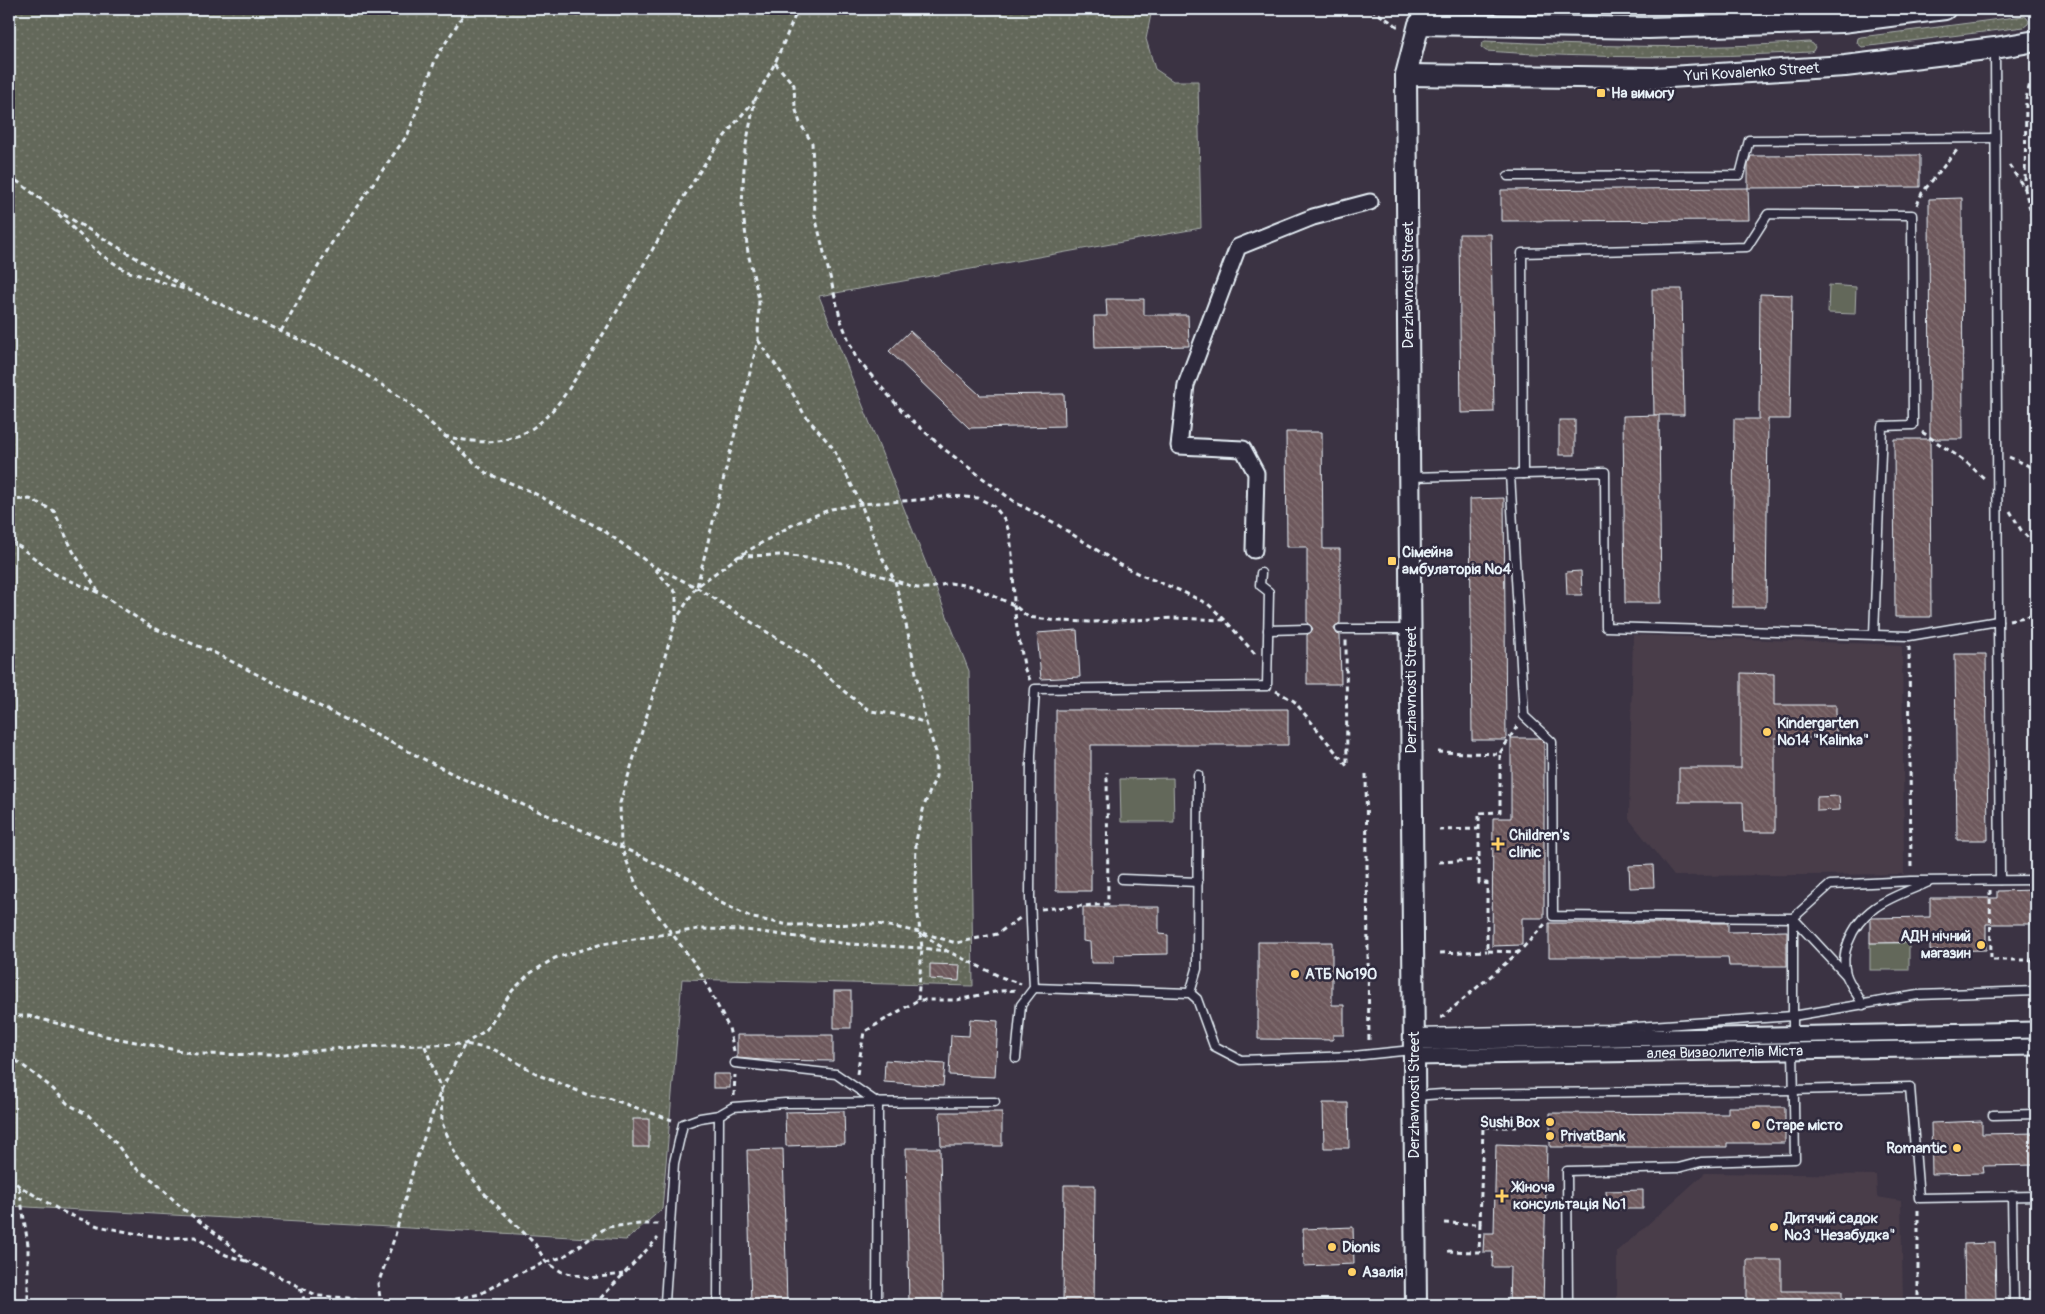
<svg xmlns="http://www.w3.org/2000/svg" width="2045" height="1314" viewBox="0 0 2045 1314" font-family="Pangolin,sans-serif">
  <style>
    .built { fill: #4a3e4a }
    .grass { fill: url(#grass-dots); stroke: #a6aca9 }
    .park { fill: #64685a; stroke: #a6aca9 }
    .building { fill: url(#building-back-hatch); stroke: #e8f1f8 }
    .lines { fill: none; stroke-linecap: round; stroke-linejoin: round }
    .lane-casing { stroke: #e8f1f8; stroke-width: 11 }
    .street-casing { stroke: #e8f1f8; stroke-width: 19 }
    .secondary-casing { stroke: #e8f1f8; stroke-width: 24 }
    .path { stroke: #e8f1f8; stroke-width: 3; stroke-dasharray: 5 4; stroke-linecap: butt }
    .lane { stroke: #2f2a3d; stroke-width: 8 }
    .street { stroke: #2f2a3d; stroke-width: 15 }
    .secondary { stroke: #2f2a3d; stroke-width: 20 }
    .poi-dot { fill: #ffd166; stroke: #2f2a3d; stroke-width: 2 }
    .labels { text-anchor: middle; stroke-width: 5; stroke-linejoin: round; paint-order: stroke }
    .street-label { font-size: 15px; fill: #e8f1f8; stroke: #2f2a3d }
    .poi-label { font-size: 15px; font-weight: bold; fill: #e8f1f8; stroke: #2f2a3d; text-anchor: start }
  </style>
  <defs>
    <pattern id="grass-dots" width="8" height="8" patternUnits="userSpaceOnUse" patternTransform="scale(1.25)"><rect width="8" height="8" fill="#64685a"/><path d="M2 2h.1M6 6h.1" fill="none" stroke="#7a7e72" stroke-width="1.8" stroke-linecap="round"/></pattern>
    <pattern id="building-back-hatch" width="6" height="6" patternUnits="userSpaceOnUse" patternTransform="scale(1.25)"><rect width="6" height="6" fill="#6d585b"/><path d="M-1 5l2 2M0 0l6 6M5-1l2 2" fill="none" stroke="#827073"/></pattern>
  </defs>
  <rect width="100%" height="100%" fill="#3b3343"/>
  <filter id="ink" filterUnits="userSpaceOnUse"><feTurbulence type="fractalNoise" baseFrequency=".02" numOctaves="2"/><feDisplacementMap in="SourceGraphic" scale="10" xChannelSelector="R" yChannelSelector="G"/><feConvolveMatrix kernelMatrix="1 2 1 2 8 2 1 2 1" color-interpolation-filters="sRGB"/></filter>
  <g filter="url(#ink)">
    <g class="built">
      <polygon points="1633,635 1902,645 1904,874 1674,876 1629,819"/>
      <polygon points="1705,1173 1876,1175 1877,1197 1901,1201 1903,1305 1617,1305 1617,1252"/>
    </g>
    <g class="grass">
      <polygon points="9,9 1152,9 1146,39 1155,69 1173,81 1198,81 1201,228 819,296 969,671 973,986 682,979 662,1209 626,1240 9,1206"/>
      <polygon points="2023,16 2026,17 2029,21 2028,24 2024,27 1862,47 1857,43 1858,38 1861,37"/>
      <path d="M1485 41C1593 46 1701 50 1809 42L1813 44 1815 47 1813 51 1810 52C1703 58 1593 59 1486 51L1481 47 1482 43Z"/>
    </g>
    <g class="park">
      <polygon points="1829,285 1856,287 1855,314 1828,313"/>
      <polygon points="1173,778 1174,822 1121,822 1120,779"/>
      <rect x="1870" y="943" width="39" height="27"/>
    </g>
    <g class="building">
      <polygon points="1920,155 1920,187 1748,188 1748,165 1751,156"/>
      <polygon points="1748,188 1749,220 1501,221 1501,190"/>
      <polygon points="1962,198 1963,439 1930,439 1929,199"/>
      <polygon points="1459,234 1491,234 1494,412 1461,413"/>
      <polygon points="1652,289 1682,289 1684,415 1654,415"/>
      <polygon points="1760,294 1792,295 1790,419 1768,419 1766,607 1732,607 1734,419 1759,419"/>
      <polygon points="1106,299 1144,299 1144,315 1188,315 1189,346 1095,348 1094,316 1107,316"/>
      <polygon points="910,331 980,395 1064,394 1065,426 969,428 889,351"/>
      <polygon points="1659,415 1661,603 1625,603 1623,416"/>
      <rect x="1559" y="420" width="16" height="35"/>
      <polygon points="1286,432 1322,432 1323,549 1340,549 1340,623 1335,626 1334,629 1337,634 1340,635 1341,684 1307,684 1307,635 1313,629 1311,626 1307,623 1307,547 1287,547"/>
      <polygon points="1894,439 1930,439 1931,617 1895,617"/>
      <polygon points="1504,498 1506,740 1472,740 1470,499"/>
      <polygon points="1581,571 1582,595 1567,595 1566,572"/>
      <polygon points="1077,630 1080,677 1041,679 1037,633"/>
      <polygon points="1955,654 1986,654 1988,840 1957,840"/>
      <polygon points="1741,673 1774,674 1774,705 1836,705 1836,738 1775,738 1775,832 1744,832 1743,802 1679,802 1679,768 1741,768"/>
      <polygon points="1288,709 1288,745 1091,745 1091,891 1056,891 1056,710"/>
      <polygon points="1511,738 1540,738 1544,742 1544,918 1522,918 1522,945 1492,946 1493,818 1511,818"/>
      <polygon points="1839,796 1840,810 1817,811 1817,797"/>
      <polygon points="1653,865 1654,887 1630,888 1629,866"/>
      <polygon points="2036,890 2036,924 1986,924 1986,950 1930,951 1930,942 1870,943 1870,920 1872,918 1930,917 1930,898 1997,898 1997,891"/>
      <polygon points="1083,907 1159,907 1159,934 1168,935 1168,954 1114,955 1114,963 1091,963 1090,942 1083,941"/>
      <polygon points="1549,923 1728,923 1728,932 1787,931 1787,966 1729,966 1728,957 1549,957"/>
      <polygon points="1258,942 1332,942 1332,1005 1344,1005 1344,1035 1333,1035 1333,1040 1258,1039"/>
      <polygon points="930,964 960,965 959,981 930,979"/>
      <rect x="834" y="991" width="17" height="37"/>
      <polygon points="970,1019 998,1021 995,1077 949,1075 951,1035 969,1036"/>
      <polygon points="737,1035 833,1035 833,1061 762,1060 737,1058"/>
      <polygon points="885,1060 945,1064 943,1086 884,1082"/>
      <rect x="713" y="1074" width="17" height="14"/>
      <polygon points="1323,1103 1348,1103 1349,1148 1324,1148"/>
      <polygon points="1728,1107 1785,1107 1785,1143 1727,1143 1727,1147 1550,1147 1550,1113 1728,1114"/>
      <polygon points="844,1111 845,1144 786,1146 785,1112"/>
      <polygon points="940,1112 1002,1112 1002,1146 941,1146"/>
      <rect x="633" y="1119" width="16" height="28"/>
      <polygon points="1982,1121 1982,1134 2036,1133 2036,1165 1983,1166 1984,1173 1932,1174 1931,1123"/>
      <polygon points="1496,1144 1547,1146 1543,1305 1509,1305 1510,1267 1492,1267 1493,1252 1483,1252 1484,1233 1494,1233"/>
      <polygon points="906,1148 940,1148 943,1305 909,1305"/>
      <polygon points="783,1149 787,1305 751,1305 747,1150"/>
      <polygon points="1064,1185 1095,1185 1094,1305 1063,1305"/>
      <polygon points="1643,1190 1643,1209 1607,1209 1606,1191"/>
      <polygon points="1353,1227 1354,1264 1304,1266 1303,1229"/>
      <polygon points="1995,1243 1996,1305 1965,1305 1964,1244"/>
      <polygon points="1747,1260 1781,1260 1781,1291 1842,1291 1842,1305 1747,1305"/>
    </g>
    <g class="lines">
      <g class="lane-casing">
        <g id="lane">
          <polyline points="1818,21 1824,9"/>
          <polyline points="1995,48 1998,621"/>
          <polyline points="1508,176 1740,175 1749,140 1995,138"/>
          <polyline points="1510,474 1524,716 1552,742 1553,916 1793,918 1830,885 1911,881 2036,880"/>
          <polyline points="1523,474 1605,472 1606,627 1909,636 1998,621 2000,880"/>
          <polyline points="1411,477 1523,474 1522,253 1747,247 1768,214 1912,215 1913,425 1882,426 1874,635"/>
          <polyline points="1340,629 1411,629"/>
          <polyline points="1268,630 1307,629"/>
          <polyline points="1122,879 1198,882"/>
          <polyline points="1793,918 1793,1037"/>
          <polyline points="1793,918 1846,975"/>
          <polyline points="1034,988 1190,993 1197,999 1214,1046 1241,1060 1353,1056 1412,1050"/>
          <polyline points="1190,993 1197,969 1198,775"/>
          <path d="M1863 1005C1858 995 1849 984 1846 974 1843 963 1844 953 1848 943 1862 905 1894 897 1929 882"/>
          <polyline points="1414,1033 1608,1029 1793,1016 1918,995 2036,991"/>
          <polyline points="1016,1058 1021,1005 1034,988 1030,898 1031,755 1035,689 1267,686 1269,592 1260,585 1261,573"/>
          <polyline points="735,1063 836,1074 878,1103 877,1305"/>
          <polyline points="1414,1096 1442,1094 1793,1090 1910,1087 1919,1198 2036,1196"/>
          <polyline points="1993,1115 2036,1114"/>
          <polyline points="2012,1196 2014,1305"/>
          <polyline points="665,1302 674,1163 683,1124 700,1118 719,1115"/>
          <polyline points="718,1305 719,1115 733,1107 785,1103 995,1102"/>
          <polyline points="1196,1305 1416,1305"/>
          <polyline points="1568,1305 1567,1171 1678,1168 1701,1162 1795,1159 1793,1048"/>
        </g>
      </g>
      <g class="street-casing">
        <g id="street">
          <polyline points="1419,24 1425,9"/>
          <polyline points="1254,550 1256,473 1243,449 1179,446 1186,385 1238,247 1313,217 1370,202"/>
          <polyline points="1414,1042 2036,1030"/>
          <path id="s1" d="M1414 1057 2036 1047"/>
        </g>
      </g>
      <g class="secondary-casing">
        <g id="secondary">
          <path id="s2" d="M1406 75 1654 78 1845 66 1995 48 2036 41"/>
          <polyline points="1416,1305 1406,75 1419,24 1648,28 1842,22 1945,9"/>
        </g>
      </g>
      <g class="path">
        <polyline points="1371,9 1397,26 1400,26"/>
        <polyline points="775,63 794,85 795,107 800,123 812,143 815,216 841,321 856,358 903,412 944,449 1016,503 1053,522 1119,564 1141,575 1181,591 1208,604 1225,620 1255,654"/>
        <polyline points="2009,165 2025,189 2036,234"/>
        <polyline points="9,175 51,207 100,254 126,271 191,291 340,358 405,400 486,473 530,491 603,530 653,566 696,587 808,658 845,692 870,711 902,715 926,723 936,752 936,776 924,806 916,841 915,890 922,948 918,1000"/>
        <polyline points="2025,189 2026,99 2030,83"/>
        <polyline points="1917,205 1922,193 1957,150"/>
        <polyline points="56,210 188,289"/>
        <polyline points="281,331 334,239 408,134 436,58 467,9"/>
        <polyline points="758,340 782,374 804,414 833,448 861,504 880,554 895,581 908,633 926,723"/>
        <polyline points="1922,432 1966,462 1985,479"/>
        <path d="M444 436C471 442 495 446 522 434 555 419 575 378 594 349 629 293 659 235 695 179 712 151 732 126 754 101"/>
        <polyline points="2009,457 2036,469"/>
        <polyline points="9,500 30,499 54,511 73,551 99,593"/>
        <polyline points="2010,511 2021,530 2036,547"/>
        <polyline points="9,542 20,547 55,574 99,593 151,627 213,652 459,777 621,847 694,881 719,902 753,918 789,925 878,924 920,932 947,951 1001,977 1021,984"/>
        <polyline points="739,556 784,555 843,563 917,588 931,588 949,583 971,586 1014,605 1028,617 1057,621 1093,622 1174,618 1224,620"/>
        <polyline points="655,569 676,593 676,619"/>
        <polyline points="697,586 758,340 759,299 748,253 742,205 745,150 755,100 775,63 798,9"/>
        <polyline points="2009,620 2036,615"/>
        <polyline points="1909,646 1911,870"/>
        <polyline points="1276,691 1294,701 1347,766 1346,639"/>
        <polyline points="1438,752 1500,754 1500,812 1479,813 1479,883 1487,883 1487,951 1519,952"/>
        <polyline points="1500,753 1518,725"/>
        <polyline points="1366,774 1369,1043"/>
        <polyline points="1439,830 1478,829"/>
        <polyline points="1439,862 1479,860"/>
        <polyline points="1990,890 1991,960 2036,960"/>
        <polyline points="1041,909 1108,904 1107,772"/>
        <polyline points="923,933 956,943 997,934 1020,918"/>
        <polyline points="1440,953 1487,951"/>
        <polyline points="9,1016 29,1016 105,1036 196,1054 275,1055 353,1047 465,1044 486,1030 512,991 529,974 555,958 602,944 699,929 746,930 849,944 922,948 946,951"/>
        <polyline points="1441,1018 1519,952 1546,923"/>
        <polyline points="425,1046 441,1090 442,1123 457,1158 483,1192 535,1244 546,1262 562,1272 591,1278 623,1274"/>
        <polyline points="734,1051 729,1028 698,968 638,889 621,847 620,803 676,620 696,587 739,556 794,524 831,509 861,504 918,500 949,496 978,498 994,506 1005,520 1010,535 1013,564 1014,605 1017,629 1025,670 1030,680"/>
        <polyline points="9,1055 51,1087 68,1104 88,1115 112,1138 133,1166 154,1181 182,1208 223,1239 247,1261 318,1296 348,1298 376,1305"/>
        <polyline points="857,1074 864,1032 918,1000 957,1000 999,991 1018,990"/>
        <polyline points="734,1096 735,1075"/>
        <polyline points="9,1177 19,1186 63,1212 98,1226 138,1234 170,1238 195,1237 226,1255 246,1261"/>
        <polyline points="19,1187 28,1245 28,1305"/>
        <polyline points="1444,1223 1480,1224 1479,1252 1444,1251"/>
        <polyline points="1480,1224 1483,1127 1519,1127"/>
        <polyline points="300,1288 306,1305"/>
        <polyline points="381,1305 378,1284 394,1239 415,1163 441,1090 465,1044 495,1050 541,1076 588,1095 608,1098 672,1120"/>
        <polyline points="429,1305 480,1294 506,1279 546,1262 563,1257 607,1227 640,1224 660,1224"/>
        <polyline points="594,1305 658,1238"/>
        <polyline points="1918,1305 1918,1208"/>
      </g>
      <use href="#lane" class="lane"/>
      <use href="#street" class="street"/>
      <use href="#secondary" class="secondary"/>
    </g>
  </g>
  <g class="poi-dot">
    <rect x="1596" y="88" width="10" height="10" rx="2.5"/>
    <rect x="1387" y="556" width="10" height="10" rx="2.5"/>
    <circle cx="1767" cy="732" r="5"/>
    <path d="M1495.5 836.5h5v5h5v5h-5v5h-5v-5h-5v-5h5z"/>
    <circle cx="1981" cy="945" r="5"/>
    <circle cx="1295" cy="974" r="5"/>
    <circle cx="1550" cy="1122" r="5"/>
    <circle cx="1756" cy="1125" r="5"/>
    <circle cx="1550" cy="1136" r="5"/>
    <circle cx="1957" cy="1148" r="5"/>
    <path d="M1499.5 1188.5h5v5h5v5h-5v5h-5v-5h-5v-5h5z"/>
    <circle cx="1774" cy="1227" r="5"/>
    <circle cx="1332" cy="1247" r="5"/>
    <circle cx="1352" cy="1272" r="5"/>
  </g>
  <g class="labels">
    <g class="street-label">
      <text dy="5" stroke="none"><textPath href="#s2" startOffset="346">Yuri Kovalenko Street</textPath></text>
      <text transform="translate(1408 285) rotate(-90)" y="5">Derzhavnosti Street</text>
      <text transform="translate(1411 690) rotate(-90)" y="5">Derzhavnosti Street</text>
      <text dy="5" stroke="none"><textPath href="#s1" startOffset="311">алея Визволителів Міста</textPath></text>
      <text transform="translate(1414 1095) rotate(-90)" y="5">Derzhavnosti Street</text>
    </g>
    <g class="poi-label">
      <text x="1611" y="98">На вимогу</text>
      <text x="1402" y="557">Сімейна<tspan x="1402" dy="17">амбулаторія №4</tspan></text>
      <text x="1777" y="728">Kindergarten<tspan x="1777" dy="17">№14 "Kalinka"</tspan></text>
      <text x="1509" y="840">Children's<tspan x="1509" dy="17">clinic</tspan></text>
      <text x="1971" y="941" text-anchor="end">АДН нічний<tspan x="1971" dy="17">магазин</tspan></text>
      <text x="1305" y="979">АТБ №190</text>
      <text x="1540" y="1127" text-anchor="end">Sushi Box</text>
      <text x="1766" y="1130">Старе місто</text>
      <text x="1560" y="1141">PrivatBank</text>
      <text x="1947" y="1153" text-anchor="end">Romantic</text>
      <text x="1513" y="1192">Жіноча<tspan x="1513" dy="17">консультація №1</tspan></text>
      <text x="1784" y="1223">Дитячий садок<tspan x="1784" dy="17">№3 "Незабудка"</tspan></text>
      <text x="1342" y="1252">Dionis</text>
      <text x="1362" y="1277">Азалія</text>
    </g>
  </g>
  <rect width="2045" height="1314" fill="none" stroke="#2f2a3d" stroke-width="30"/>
  <rect x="15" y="15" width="2015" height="1284" fill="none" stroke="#e8f1f8" stroke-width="2" filter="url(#ink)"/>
</svg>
